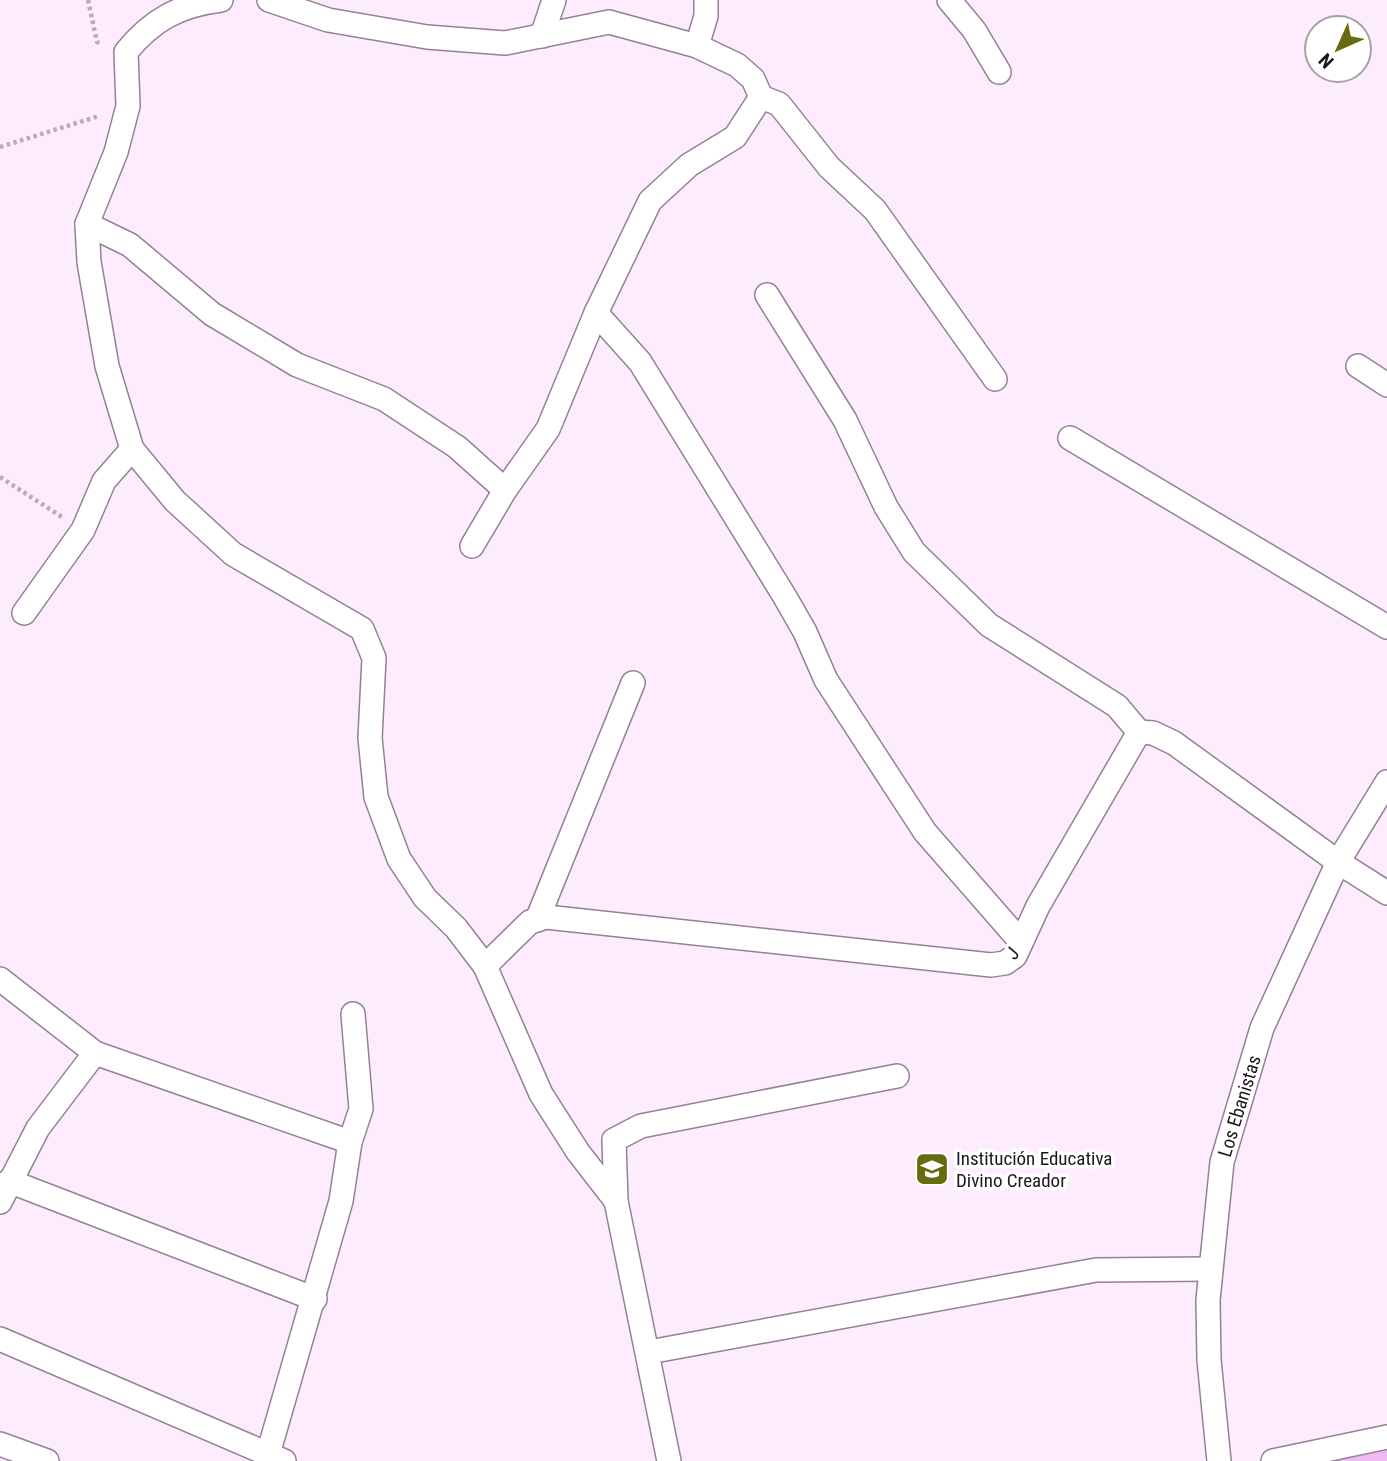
<svg xmlns="http://www.w3.org/2000/svg" width="1387" height="1461" viewBox="0 0 1387 1461" font-family="'Roboto Condensed',sans-serif">
  <style>
    .green { fill: #efb9f5 }
    .lines { fill: none; stroke-linecap: round; stroke-linejoin: round }
    .minor-casing { stroke: #948196; stroke-width: 26 }
    .path { stroke: #b9abba; stroke-width: 4.5; stroke-dasharray: 3.5 3.5; stroke-linecap: butt }
    .minor { stroke: #fff; stroke-width: 23 }
    .labels { text-anchor: middle; stroke-width: 7; stroke-linejoin: round; paint-order: stroke }
    .street-label { font-size: 19px; fill: #1d161e; stroke: #fff }
    .poi-label { font-size: 19px; fill: #1d161e; stroke: #fff; text-anchor: start }
  </style>
  <rect width="100%" height="100%" fill="#fdecfe"/>
  <polygon class="green" points="1387,1440 1387,1461 1290,1461"/>
  <g class="lines">
    <g class="minor-casing">
      <g id="minor">
        <path d="M221 0C179 5 152 20 126 52L128 106 116 152 87 224 89 262 107 366 132 449 175 501 233 554 362 629 374 658 370 738 376 797 399 859 425 898 456 928 485 966 541 1094 578 1152 616 1201"/>
        <polyline points="269,0 328,20 427,37 505,43 609,22 697,46 737,65 753,79 761,97 735,137 689,165 650,201 596,313 548,429 505,490 472,546"/>
        <polyline points="949,0 974,30 999,72"/>
        <polyline points="542,36 554,0"/>
        <polyline points="697,46 706,16 706,0"/>
        <polyline points="761,97 779,104 829,167 875,210 995,379"/>
        <polyline points="87,224 130,245 212,314 297,365 384,399 457,447 505,490"/>
        <polyline points="767,295 845,420 886,507 914,552 989,625 1117,706 1139,732"/>
        <polyline points="596,313 640,362 785,597 805,632 826,680 925,832 1021,942"/>
        <polyline points="1358,366 1387,385"/>
        <polyline points="1070,438 1387,627"/>
        <polyline points="24,613 83,530 104,481 132,449"/>
        <polyline points="1139,732 1153,733 1174,743 1338,862 1387,893"/>
        <polyline points="537,920 633,683"/>
        <polyline points="485,966 530,922 546,917 991,965 1005,963 1015,956 1038,906 1139,732"/>
        <polyline points="0,979 95,1053 350,1142"/>
        <polyline points="9,1181 315,1299"/>
        <polyline points="0,1202 38,1128 95,1053"/>
        <polyline points="0,1339 284,1461"/>
        <polyline points="649,1352 1096,1270 1210,1269"/>
        <polyline points="0,1444 47,1461"/>
        <polyline points="266,1461 341,1201 350,1142 361,1109 353,1014"/>
        <polyline points="669,1461 616,1201 614,1140 641,1126 897,1076"/>
        <polyline points="1219,1461 1209,1360 1208,1300 1222,1162 1262,1028 1338,862 1387,782"/>
        <polyline points="1273,1461 1387,1437"/>
      </g>
    </g>
    <g class="path">
      <polyline points="88,0 97,42 102,44"/>
      <polyline points="0,147 99,116"/>
      <polyline points="0,477 62,517"/>
    </g>
    <use href="#minor" class="minor"/>
  </g>
  <defs>
    <g id="school-square" transform="scale(1.75)"><rect x="-9" y="-9" width="18" height="18" rx="4" fill="#676c10" stroke="#fff"/><path d="M0-5L7-2L0 1L-7-2ZM-4 1L0 2.5L4 1V4Q0 6-4 4Z" fill="#fff"/></g>
  </defs>
  <g fill-rule="evenodd">
    <use href="#school-square" x="932" y="1169"/>
  </g>
  <g class="labels">
    <g class="street-label">
      <text transform="translate(1012 953) rotate(-50)" y="7">J</text>
      <text transform="translate(1239 1106) rotate(-73)" y="7">Los Ebanistas</text>
    </g>
    <g class="poi-label">
      <text x="956" y="1165">Institución Educativa<tspan x="956" dy="22">Divino Creador</tspan></text>
    </g>
  </g>
  <g transform="translate(1338 49) rotate(225)"><circle r="33" fill="#ffffff" stroke="#a5a2a5" stroke-width="2"/>
  <path d="M0-5L12 26L0 18L-12 26Z" fill="#676c10"/>
  <text y="-10" font-size="19" font-weight="bold" text-anchor="middle" fill="#1d161e">N</text>
  </g>
</svg>
